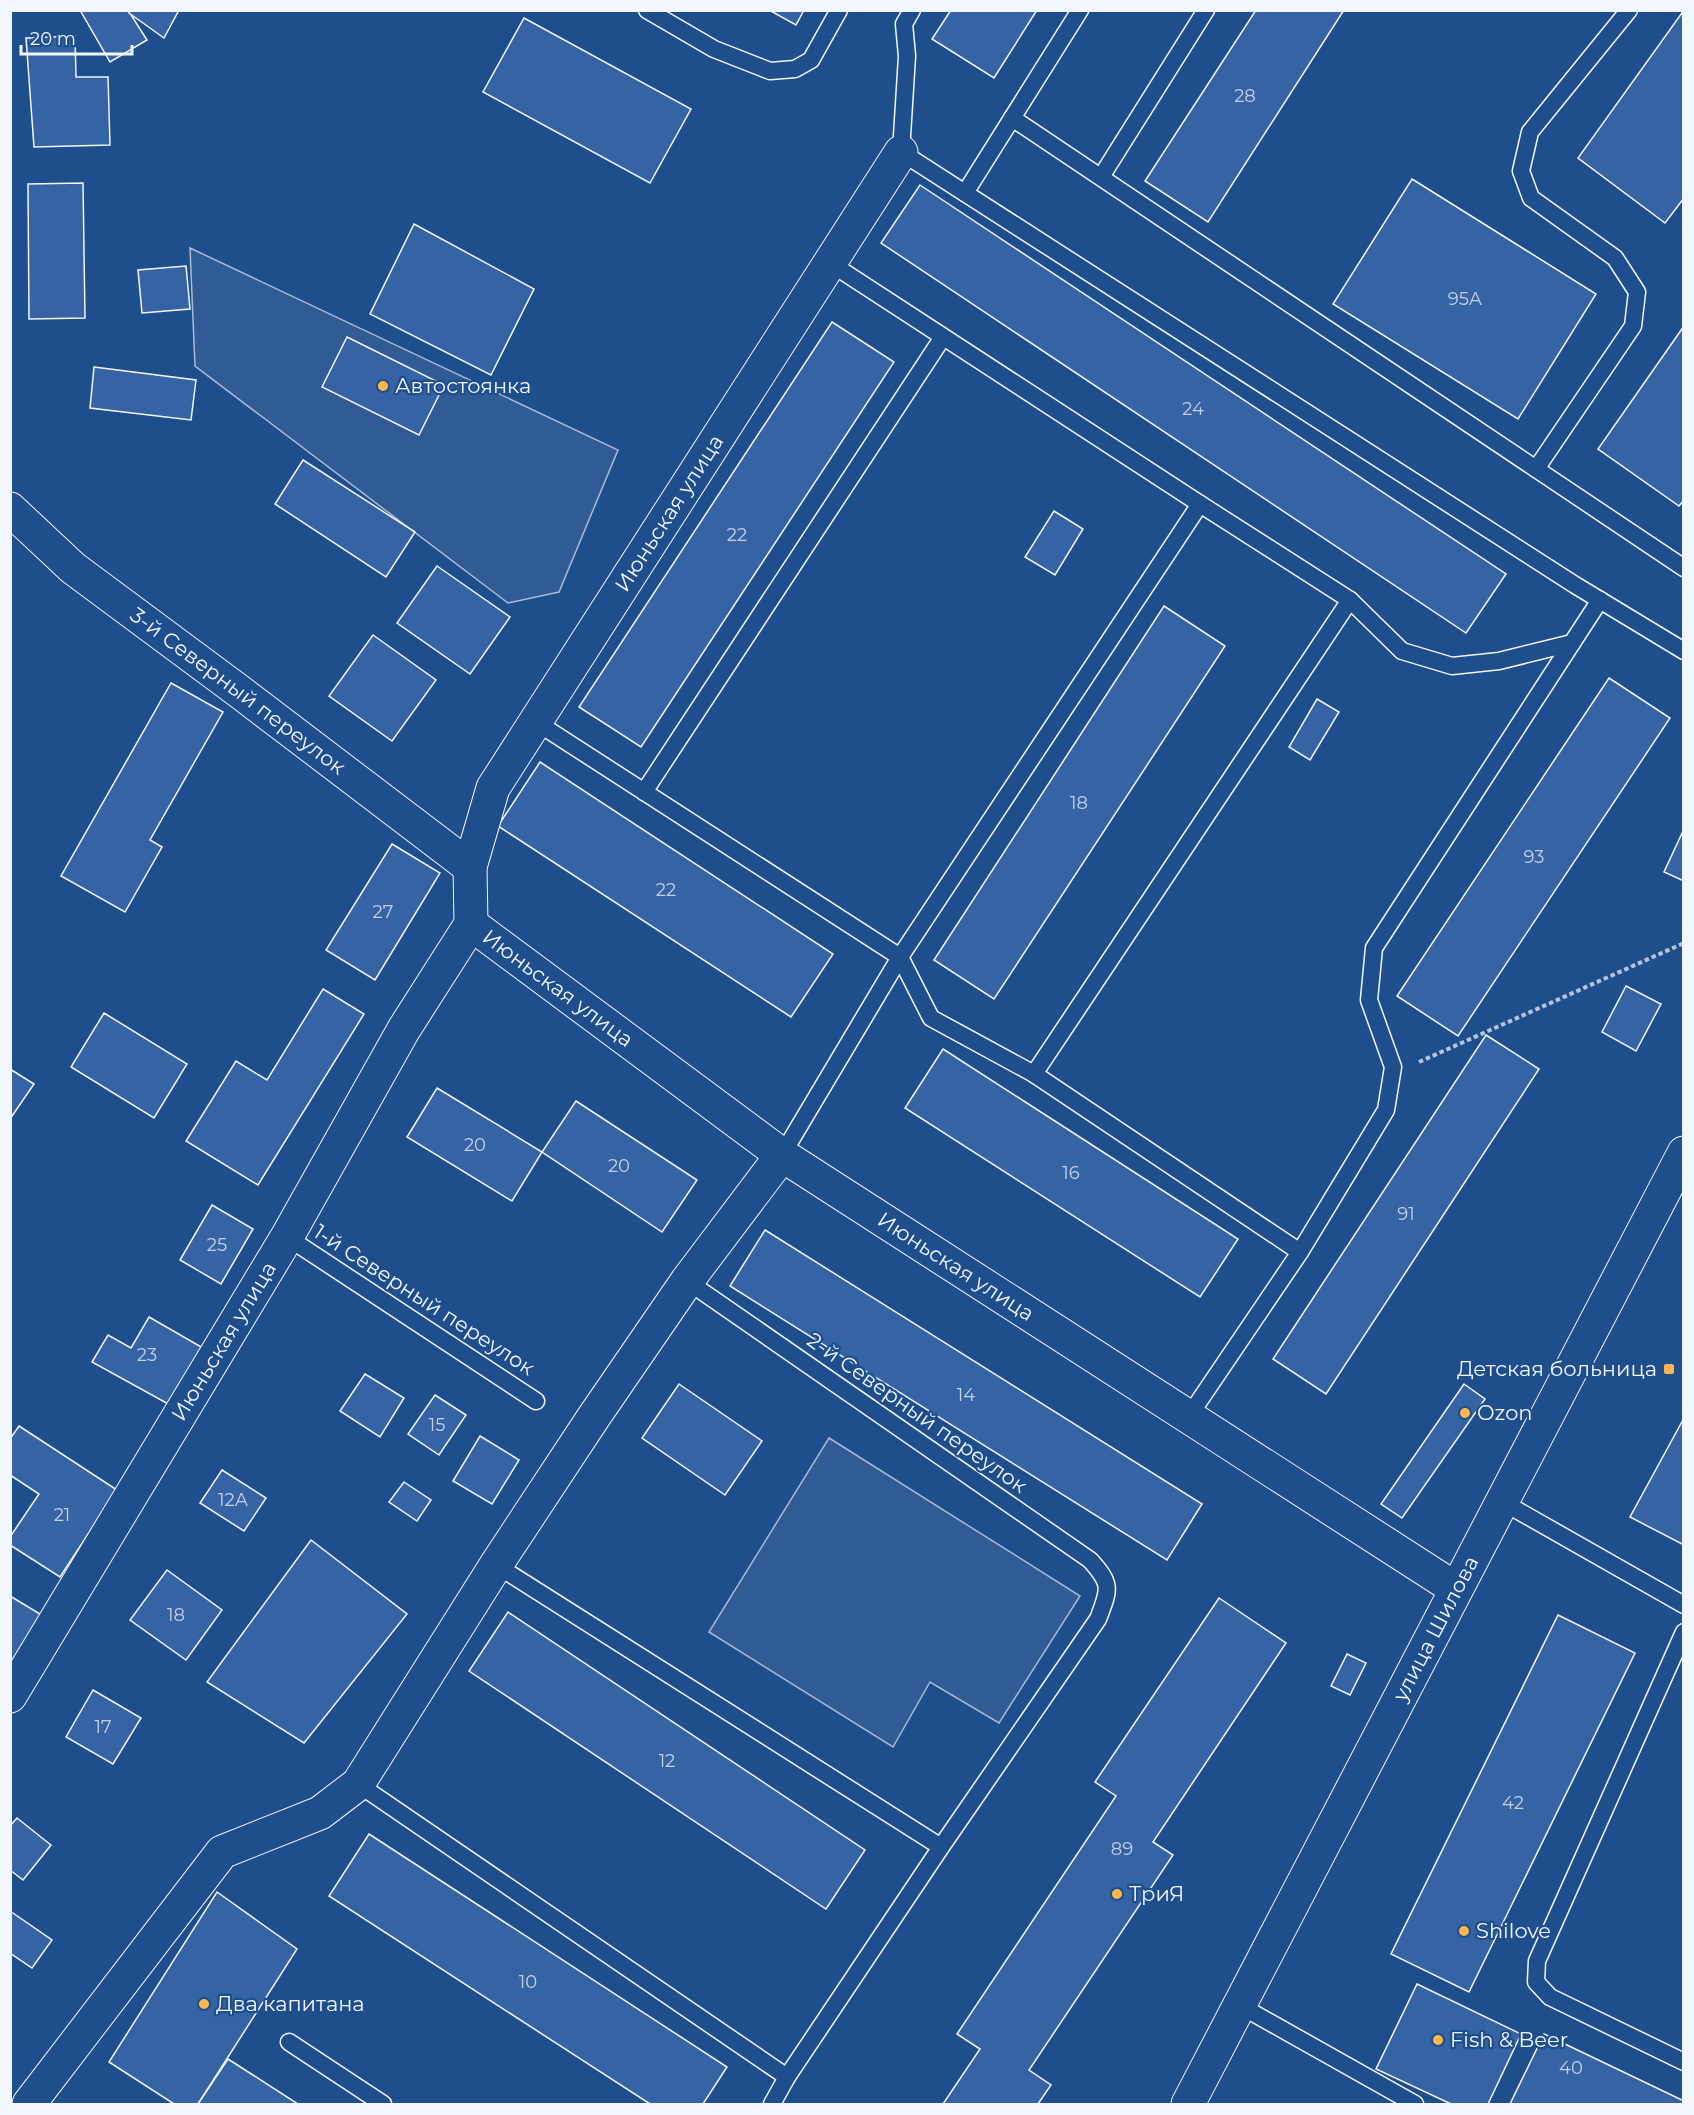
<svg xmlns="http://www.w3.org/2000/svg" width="1694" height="2115" viewBox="0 0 1694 2115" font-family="Montserrat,sans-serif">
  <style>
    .built { fill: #305b95; stroke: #a8bbd7; stroke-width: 1.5 }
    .building { fill: #3563a3; stroke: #f2f6ff; stroke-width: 1.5 }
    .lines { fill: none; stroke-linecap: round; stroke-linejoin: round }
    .service-casing { stroke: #f2f6ff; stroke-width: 19 }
    .minor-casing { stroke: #f2f6ff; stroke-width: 35 }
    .secondary-casing { stroke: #f2f6ff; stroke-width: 35 }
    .path { stroke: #b3c4dc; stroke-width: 4; stroke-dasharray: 4.5 3; stroke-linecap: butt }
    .service { stroke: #1f4e8c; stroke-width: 16 }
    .minor { stroke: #1f4e8c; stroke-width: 33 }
    .secondary { stroke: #1f4e8c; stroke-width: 33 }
    .poi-dot { fill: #ffb74d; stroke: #1f4e8c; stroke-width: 2 }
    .labels { text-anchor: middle; stroke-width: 4.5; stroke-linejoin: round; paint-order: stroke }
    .number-label { font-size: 18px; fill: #c3d1e8 }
    .poi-label { font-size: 21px; fill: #f2f6ff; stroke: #1f4e8c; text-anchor: start }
    .street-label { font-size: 21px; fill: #f2f6ff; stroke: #1f4e8c }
  </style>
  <rect width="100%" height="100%" fill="#1f4e8c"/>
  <g class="built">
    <polygon points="190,248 618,450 559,592 508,603 195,366"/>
    <polygon points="829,1438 1080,1596 999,1723 930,1682 893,1747 709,1632"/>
  </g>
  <g class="building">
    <polygon points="80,10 128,10 147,40 110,62"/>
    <polygon points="130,10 179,10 164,38 129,13"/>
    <polygon points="769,10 804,10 796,25"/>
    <polygon points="951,10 1037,10 994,78 932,39"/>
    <polygon points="1256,10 1344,10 1208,222 1145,181"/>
    <polygon points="1684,10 1684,198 1665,223 1578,158"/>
    <polygon points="524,18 691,109 650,183 483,92"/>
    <polygon points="75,36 76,77 108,77 110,145 34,147 26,38"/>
    <polygon points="1412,179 1596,294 1518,419 1333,304"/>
    <polygon points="83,183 85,318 29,319 28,184"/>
    <polygon points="920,185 1506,574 1466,633 881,243"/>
    <polygon points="414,224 534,289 491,375 370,314"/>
    <polygon points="186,266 190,309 142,313 138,270"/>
    <polygon points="832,322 894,362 641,747 579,707"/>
    <polygon points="1684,326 1684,500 1679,506 1598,449"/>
    <polygon points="347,337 444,385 419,435 322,387"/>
    <polygon points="94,367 196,380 191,420 90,408"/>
    <polygon points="303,460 415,532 386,577 275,504"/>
    <polygon points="1054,511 1083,529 1055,575 1025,557"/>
    <polygon points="437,566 510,617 470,674 397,623"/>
    <polygon points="1164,606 1225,646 994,999 934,960"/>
    <polygon points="373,635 436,680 392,741 329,696"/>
    <polygon points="1609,678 1670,718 1458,1036 1397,996"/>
    <polygon points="171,683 223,712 150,840 162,847 125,912 61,876"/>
    <polygon points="1317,699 1339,712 1310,760 1289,747"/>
    <polygon points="540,762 833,954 791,1017 498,826"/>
    <polygon points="1684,829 1684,881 1664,872"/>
    <polygon points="392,844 440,873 375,980 326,950"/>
    <polygon points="1626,986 1661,1004 1636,1051 1602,1032"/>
    <polygon points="323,989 364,1014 258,1185 186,1141 236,1061 267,1080"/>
    <polygon points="104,1013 187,1064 154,1118 71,1067"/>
    <polygon points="1486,1035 1539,1069 1326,1394 1273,1359"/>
    <polygon points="943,1049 1238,1239 1200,1297 905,1108"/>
    <polygon points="10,1069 34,1084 10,1119"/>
    <polygon points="437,1088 542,1152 512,1201 407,1137"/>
    <polygon points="576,1101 697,1180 662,1232 542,1152"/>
    <polygon points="212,1205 253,1229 221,1284 180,1260"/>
    <polygon points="765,1230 1202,1504 1167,1560 730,1286"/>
    <polygon points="149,1317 203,1348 170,1405 92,1362 108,1335 131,1348"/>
    <polygon points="365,1374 404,1398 380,1437 340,1411"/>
    <polygon points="679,1384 762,1441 725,1495 642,1438"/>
    <polygon points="1464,1384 1485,1399 1402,1518 1381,1504"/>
    <polygon points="435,1395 466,1415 439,1455 408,1434"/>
    <polygon points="1684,1418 1684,1545 1630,1517"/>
    <polygon points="19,1426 117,1490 60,1577 10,1545 10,1537 39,1494 10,1475 10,1439"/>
    <polygon points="480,1436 519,1460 492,1504 453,1481"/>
    <polygon points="222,1470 266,1498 244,1531 200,1503"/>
    <polygon points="404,1482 431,1500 417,1521 389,1502"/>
    <polygon points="311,1540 407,1614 304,1743 207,1682"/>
    <polygon points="167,1570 222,1610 186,1660 130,1620"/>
    <polygon points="10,1596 45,1617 10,1673"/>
    <polygon points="1219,1598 1286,1643 1153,1842 1173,1855 1029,2070 1051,2085 1038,2104 943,2104 980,2049 957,2034 1116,1796 1095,1782"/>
    <polygon points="508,1612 865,1850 826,1909 469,1671"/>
    <polygon points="1558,1615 1635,1653 1469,1992 1391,1954"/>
    <polygon points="1347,1654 1366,1663 1350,1695 1331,1686"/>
    <polygon points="93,1690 141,1718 113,1764 66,1737"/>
    <polygon points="17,1818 51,1845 23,1880 10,1870 10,1826"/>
    <polygon points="369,1834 727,2067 703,2104 650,2104 329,1896"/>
    <polygon points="217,1892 297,1949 198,2104 174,2104 109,2062"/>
    <polygon points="10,1911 52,1940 32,1968 10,1953"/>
    <polygon points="1417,1984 1521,2034 1488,2104 1451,2104 1376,2069"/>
    <polygon points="1544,2034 1684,2101 1684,2104 1510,2104"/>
    <polygon points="228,2059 298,2104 198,2104"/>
  </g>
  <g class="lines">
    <g class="service-casing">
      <g id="service">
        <polyline points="647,10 714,49 770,71 795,69 811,60 839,10"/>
        <polyline points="912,10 904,24 907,56 901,152 1575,585 1684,651"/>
        <polyline points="1012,118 1684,568"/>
        <polyline points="1101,177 1206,10"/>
        <polyline points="965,193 1080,10"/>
        <polyline points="830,263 1200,504 1350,600 1402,651 1452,666 1499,661 1572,643"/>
        <polyline points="1536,469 1633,326 1637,292 1615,258 1531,198 1521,171 1530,132 1629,10"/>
        <polyline points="536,722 900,957 782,1155"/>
        <polyline points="644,792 943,337"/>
        <polyline points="1034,1074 1350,600"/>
        <polyline points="287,1237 536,1401"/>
        <polyline points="1300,1252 1386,1110 1393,1067 1369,1000 1374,948 1600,600"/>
        <path d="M687 1281 1090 1560C1113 1585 1109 1590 1098 1619L941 1847 787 2077 772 2104"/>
        <polyline points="1189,1416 1300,1252 1034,1074 931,1018 900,957 1200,504"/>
        <polyline points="1501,1501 1684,1605"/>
        <polyline points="496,1565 941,1847"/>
        <polyline points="1684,1632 1537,1961 1536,1982 1550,1997 1684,2062"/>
        <polyline points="358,1784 787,2077"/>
        <polyline points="1239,2005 1415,2104"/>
        <polyline points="289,2042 383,2104"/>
      </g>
    </g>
    <g class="minor-casing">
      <g id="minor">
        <path id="s1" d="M10 509 73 568 240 692 470 867"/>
        <path id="s2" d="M471 924 782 1155 1456 1589"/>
        <path id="s3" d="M10 1696 287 1237 404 1029 471 924 470 867 493 788 901 152"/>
        <polyline points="29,2104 222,1852 320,1813 358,1784 496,1565 593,1418 687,1281 782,1155"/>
      </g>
    </g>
    <g class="secondary-casing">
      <g id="secondary">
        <path id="s4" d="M1188 2104 1684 1153"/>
      </g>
    </g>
    <polyline class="path" points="1419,1062 1684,943"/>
    <use href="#service" class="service"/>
    <use href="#minor" class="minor"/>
    <use href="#secondary" class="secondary"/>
  </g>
  <g class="poi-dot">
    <circle cx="383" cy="386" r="6"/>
    <rect x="1663" y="1363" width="12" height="12" rx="3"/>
    <circle cx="1465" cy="1413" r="6"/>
    <circle cx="1117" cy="1894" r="6"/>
    <circle cx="1464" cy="1931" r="6"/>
    <circle cx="204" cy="2004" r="6"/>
    <circle cx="1438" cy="2040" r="6"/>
  </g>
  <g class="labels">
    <g class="number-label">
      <text x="1245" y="102">28</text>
      <text x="1465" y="305">95А</text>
      <text x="1193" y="415">24</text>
      <text x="737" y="541">22</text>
      <text x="1079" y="809">18</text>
      <text x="1534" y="863">93</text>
      <text x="666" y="896">22</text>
      <text x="383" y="918">27</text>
      <text x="475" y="1151">20</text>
      <text x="619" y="1172">20</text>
      <text x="1071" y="1179">16</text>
      <text x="1406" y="1220">91</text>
      <text x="217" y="1251">25</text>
      <text x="147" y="1361">23</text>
      <text x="966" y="1401">14</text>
      <text x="437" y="1431">15</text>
      <text x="233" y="1506">12А</text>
      <text x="62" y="1521">21</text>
      <text x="176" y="1621">18</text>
      <text x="103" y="1733">17</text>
      <text x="667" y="1767">12</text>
      <text x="1513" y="1809">42</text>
      <text x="1122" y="1855">89</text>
      <text x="528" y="1988">10</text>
      <text x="1571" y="2074">40</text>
    </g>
    <g class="poi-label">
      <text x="395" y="393">Автостоянка</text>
      <text x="1657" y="1376" text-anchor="end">Детская больница</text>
      <text x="1477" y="1420">Ozon</text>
      <text x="1129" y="1901">ТриЯ</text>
      <text x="1476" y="1938">Shilove</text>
      <text x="216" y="2011">Два капитана</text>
      <text x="1450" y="2047">Fish &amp; Beer</text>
    </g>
    <g class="street-label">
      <text dy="7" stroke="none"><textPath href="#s3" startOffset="1365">Июньская улица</textPath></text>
      <text dy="7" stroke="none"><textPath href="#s1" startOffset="292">3-й Северный переулок</textPath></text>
      <text dy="7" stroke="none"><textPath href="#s2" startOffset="108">Июньская улица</textPath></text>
      <text dy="7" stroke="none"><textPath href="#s2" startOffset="594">Июньская улица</textPath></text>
      <text transform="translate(424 1300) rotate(33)" y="7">1-й Северный переулок</text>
      <text dy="7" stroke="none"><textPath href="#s3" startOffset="414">Июньская улица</textPath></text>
      <text transform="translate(917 1413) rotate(35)" y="7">2-й Северный переулок</text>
      <text dy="7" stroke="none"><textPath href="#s4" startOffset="536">улица Шилова</textPath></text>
    </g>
  </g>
  <rect width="1694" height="2115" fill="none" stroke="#f2f6ff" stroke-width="24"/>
  <path d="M21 45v9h111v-9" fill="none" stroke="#f2f6ff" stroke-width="3"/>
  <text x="30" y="45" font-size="18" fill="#f2f6ff" stroke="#1f4e8c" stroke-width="4.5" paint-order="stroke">20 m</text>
</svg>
